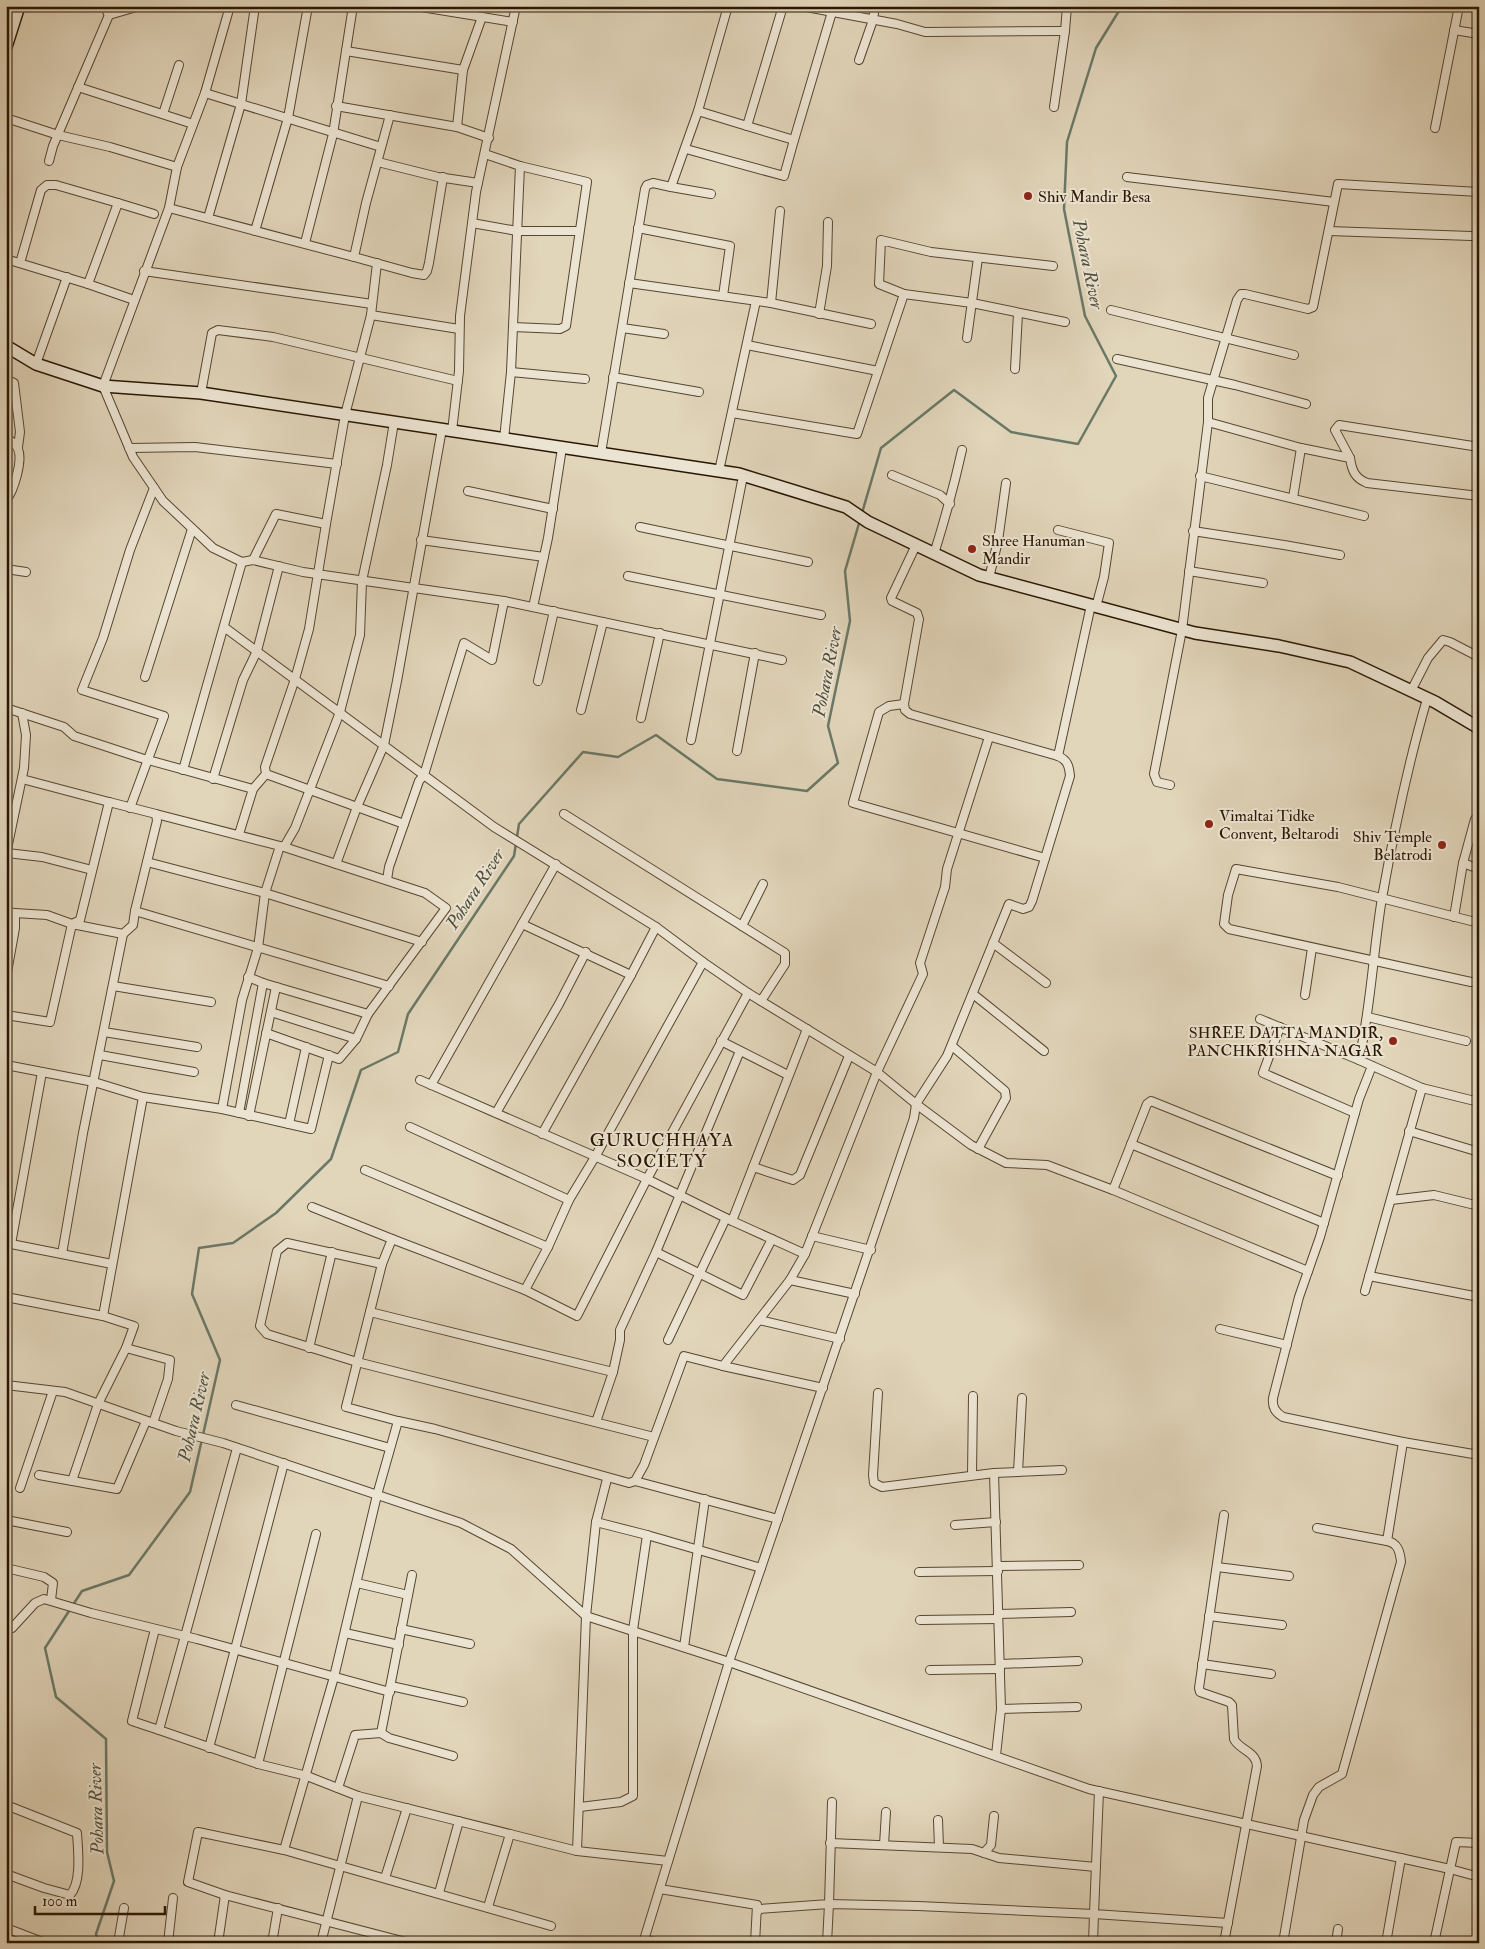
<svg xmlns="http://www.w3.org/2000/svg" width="1485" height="1949" viewBox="0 0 1485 1949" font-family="'IM FELL Double Pica',serif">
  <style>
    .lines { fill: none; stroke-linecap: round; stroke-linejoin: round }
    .stream { stroke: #6a7867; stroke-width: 2.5 }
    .street-casing { stroke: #574630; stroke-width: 10 }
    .secondary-casing { stroke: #291602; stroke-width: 14 }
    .street { stroke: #ece4d2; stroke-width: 8 }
    .secondary { stroke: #ece4d2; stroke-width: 11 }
    .poi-dot { fill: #8f2418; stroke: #ece4d2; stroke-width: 2 }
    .labels { text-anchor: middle; stroke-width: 4; stroke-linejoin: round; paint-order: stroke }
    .poi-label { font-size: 16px; fill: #291602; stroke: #ece4d2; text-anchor: start }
    .water-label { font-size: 18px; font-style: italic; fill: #4f4f3d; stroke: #ece4d2 }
    .neighbourhood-label { font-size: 18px; letter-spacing: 1px; fill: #291602; stroke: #ece4d2 }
  </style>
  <rect width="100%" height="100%" fill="#e1d5ba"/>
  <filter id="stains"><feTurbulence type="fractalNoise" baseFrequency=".004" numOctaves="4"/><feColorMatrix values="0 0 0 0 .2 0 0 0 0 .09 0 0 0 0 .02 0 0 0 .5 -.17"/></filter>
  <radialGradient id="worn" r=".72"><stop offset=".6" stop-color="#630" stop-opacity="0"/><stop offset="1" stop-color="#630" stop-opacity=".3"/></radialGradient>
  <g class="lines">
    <g class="stream">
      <polyline points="862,513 881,448 954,390 1011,432 1078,444 1116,376 1085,316 1064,209 1067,142 1096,48 1122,6"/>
      <polyline points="99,1943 96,1934 114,1881 107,1852 106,1739 56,1697 45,1648 82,1591 129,1575 190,1492 220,1360 192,1294 199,1248 233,1243 276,1213 331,1159 361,1070 398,1052 408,1014 514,856 519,824 583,752 618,757 656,735 717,779 807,791 838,763 828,726 850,621 845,571 860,520"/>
    </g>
    <g class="street-casing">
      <g id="street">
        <polyline points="104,6 109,15 140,6"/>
        <polyline points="415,6 513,22"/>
        <polyline points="801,6 897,24 925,32 1065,31"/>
        <polyline points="1454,30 1479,34"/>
        <polyline points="346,51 463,70"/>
        <polyline points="859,60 873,20 875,6"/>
        <polyline points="78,87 193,124"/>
        <polyline points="205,93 381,147"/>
        <polyline points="336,106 457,127 489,138"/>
        <polyline points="1054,107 1065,31 1067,6"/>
        <polyline points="698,111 728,6"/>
        <polyline points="163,114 179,65"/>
        <polyline points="390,115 366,203 354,257 412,273 424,275 427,271 429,263 443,177"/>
        <polyline points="6,118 58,135 110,147 177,167"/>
        <polyline points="457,127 463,70 482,17"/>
        <polyline points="1435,128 1459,6"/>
        <polyline points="794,140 832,12"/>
        <polyline points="686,149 784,176 794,140 747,126"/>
        <polyline points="485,154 520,166 511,372 504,439"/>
        <polyline points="49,161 53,146 109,15"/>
        <polyline points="378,162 438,177 478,183"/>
        <polyline points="1127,177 1334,202"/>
        <polyline points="671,187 711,194"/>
        <polyline points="169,208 354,257"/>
        <polyline points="208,218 241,104 255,6"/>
        <polyline points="472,223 517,231 579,231"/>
        <polyline points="638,228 730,246 723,296"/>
        <polyline points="255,231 288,118 308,6"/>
        <polyline points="1329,231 1471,236"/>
        <polyline points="305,243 333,134 353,6"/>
        <polyline points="6,259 88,284 118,203 154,214"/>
        <polyline points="20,263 41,190 47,185 56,185 118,203"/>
        <polyline points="1053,266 931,252 881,240 879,284 904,294 972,303 1065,322"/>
        <polyline points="144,271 372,304"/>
        <polyline points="629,283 771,303 871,324"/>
        <polyline points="88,284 134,300"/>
        <polyline points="771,303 780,211"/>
        <polyline points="1111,310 1294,355"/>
        <polyline points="819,314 827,266 828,222"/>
        <polyline points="371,315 459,329"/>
        <polyline points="513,327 560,329 566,326 587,182 520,166"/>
        <polyline points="622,328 664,334"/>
        <polyline points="967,338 978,258"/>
        <polyline points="747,345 878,371"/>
        <polyline points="1117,359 1235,385 1306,404"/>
        <polyline points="36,364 67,277"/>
        <polyline points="1015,369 1018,313"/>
        <polyline points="511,372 585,379"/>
        <polyline points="613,377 699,392"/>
        <polyline points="6,379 14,383 20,432 18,447"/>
        <polyline points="201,393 212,333 218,330 273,337 458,381"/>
        <polyline points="732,413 857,434 904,294"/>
        <path d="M1208 422 1301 448 1350 458C1352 471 1355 478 1367 483L1479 496"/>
        <polyline points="452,431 459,371 460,316 476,192 516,6"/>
        <path d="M6 438C10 440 16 444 18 449 23 460 14 491 6 500"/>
        <polyline points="129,448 195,447 337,464"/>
        <polyline points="601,453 645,189 647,185 653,183 671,187 698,111 747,126 783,6"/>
        <polyline points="1350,458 1335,430 1339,425 1479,447"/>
        <polyline points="719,471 756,301"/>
        <polyline points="892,475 940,495 950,504"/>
        <polyline points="1200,476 1364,516"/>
        <polyline points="468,491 553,509"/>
        <polyline points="1293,498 1301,448"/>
        <polyline points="640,527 808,562"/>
        <polyline points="1058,530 1109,543 1104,577 1096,607"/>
        <polyline points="1193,531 1284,545 1340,555"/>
        <polyline points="421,540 544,557"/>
        <path d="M916 545 891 598 892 601 917 613 919 619 904 704 905 710 910 714 1058 756C1067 760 1069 765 1070 776L1032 901 1029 907 1023 909 1009 904 947 1056 916 1104 971 1145 1006 1163 1047 1165 1113 1190 1147 1104 1151 1101 1338 1176"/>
        <path d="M934 554C945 519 954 486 962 450"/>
        <polyline points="253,560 276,514 326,524 345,415 371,315 377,263"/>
        <polyline points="242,562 253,560 303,572 504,601 782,660"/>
        <polyline points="6,569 26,572"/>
        <polyline points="1189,571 1263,583"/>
        <polyline points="628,576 821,615"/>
        <polyline points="989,578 998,541 1006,483"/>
        <polyline points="533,607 548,538 562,448"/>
        <polyline points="224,627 494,827 656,927 703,962 595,1157 569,1200 548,1247 525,1290 392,1239 382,1264 346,1407 398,1421 377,1495 334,1677 284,1850"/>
        <polyline points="145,677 192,529"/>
        <polyline points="538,681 554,611"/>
        <polyline points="1411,691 1428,658 1443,640 1450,642 1479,657"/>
        <path d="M1427 699C1408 764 1394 831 1382 898 1373 952 1371 1006 1359 1060L1422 1088 1479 1102"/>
        <polyline points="904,704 889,706 879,712 853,803 1045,858"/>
        <polyline points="6,708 64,727 74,736 141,758 253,789 239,834"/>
        <polyline points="581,710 603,622"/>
        <polyline points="641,718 660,633"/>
        <polyline points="691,740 743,476"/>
        <polyline points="737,751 755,653"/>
        <polyline points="1058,756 1091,605"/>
        <polyline points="183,770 242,562 213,548 163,501 133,457 103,386 169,208 177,167 205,93 230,6"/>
        <polyline points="266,774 404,824"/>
        <polyline points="22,779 109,802"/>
        <polyline points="213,779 243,680 257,651 279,566"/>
        <polyline points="1170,785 1157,782 1154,774 1182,630 1208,422 1208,398 1237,300 1241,294 1245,294 1308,309 1313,307 1338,184 1479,192"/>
        <polyline points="253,789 266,774 265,767 295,679 309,629 326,524"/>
        <polyline points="130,808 164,716 82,690 103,638 130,550 154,488"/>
        <polyline points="156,814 284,847 295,828 340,712 360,635 362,581 387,465 394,422"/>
        <polyline points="564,814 785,953 785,964 761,1001"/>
        <polyline points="7,853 42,857 92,870"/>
        <polyline points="6,854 24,768 26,735 22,713"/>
        <polyline points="147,862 265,893 422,942"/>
        <polyline points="1463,863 1479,869"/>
        <polyline points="336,864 357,807 384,745 397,681 442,429"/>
        <polyline points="387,880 389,867 419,781 424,775 464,643 492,660 504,601"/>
        <polyline points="6,912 15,913 15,928 6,978"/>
        <polyline points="15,913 47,915 72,924 80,920 109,802 156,814 157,821 135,911"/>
        <polyline points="1454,917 1463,863 1475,819"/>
        <polyline points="522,924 631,975 542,1134"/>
        <polyline points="742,926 763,884"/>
        <polyline points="123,934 133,925 135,911 389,986"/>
        <polyline points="993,943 1046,983"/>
        <polyline points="631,975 656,927"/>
        <polyline points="248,977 263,983 368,1014 446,908 425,893 284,847"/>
        <polyline points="1471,982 1229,929 1224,924 1228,895 1236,869 1338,887 1479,923"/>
        <polyline points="113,986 211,1002"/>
        <polyline points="748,993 647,1179 732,1221 807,1029"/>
        <polyline points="973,994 1044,1051"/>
        <polyline points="1305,995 1312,948"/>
        <polyline points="271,1012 356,1039"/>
        <polyline points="6,1015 50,1022 72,924 123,934 83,1133 62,1254"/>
        <polyline points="1368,1017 1466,1041"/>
        <polyline points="1260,1019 1359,1060"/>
        <polyline points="1280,1027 1263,1073 1355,1113"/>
        <polyline points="104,1032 197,1047"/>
        <polyline points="266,1033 339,1059 356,1039 368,1014"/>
        <polyline points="721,1041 788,1075"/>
        <polyline points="952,1046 1005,1091 1006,1098 978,1149"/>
        <polyline points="100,1055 194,1072"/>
        <polyline points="6,1065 94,1082 143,1097 103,1316"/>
        <path d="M1372 1066 1359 1099 1320 1237 1299 1297 1273 1398C1272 1407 1275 1412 1283 1417L1403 1442 1479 1455"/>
        <polyline points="420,1080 647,1179 577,1316 525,1290"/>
        <polyline points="431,1085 556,864"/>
        <polyline points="143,1097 222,1109 311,1129 329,1055"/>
        <polyline points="222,1109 242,1000 258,948 265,893 280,846"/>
        <polyline points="239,1113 263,983"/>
        <polyline points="496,1113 559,1004 586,952"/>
        <polyline points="249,1116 276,987"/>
        <polyline points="289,1124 306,1047"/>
        <polyline points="410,1127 569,1200"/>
        <polyline points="1409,1131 1479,1152"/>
        <polyline points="1131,1144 1324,1223"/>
        <polyline points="753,1167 793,1180 800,1175 849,1056"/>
        <polyline points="365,1170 548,1247"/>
        <polyline points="1113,1190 1308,1271"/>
        <polyline points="1391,1200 1434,1195 1479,1206"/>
        <polyline points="312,1207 392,1239"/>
        <polyline points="732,1221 805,1254 877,1072 923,974 920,963 945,887 947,869 989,737"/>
        <polyline points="812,1236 871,1250"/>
        <polyline points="6,1243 112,1264"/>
        <polyline points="11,1244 42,1072"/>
        <polyline points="656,1252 743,1295 772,1239"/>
        <polyline points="382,1264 287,1243 277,1251 260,1326 267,1334 357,1362 654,1437"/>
        <polyline points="1369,1276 1479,1297"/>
        <polyline points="790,1280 855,1294"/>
        <polyline points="1365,1291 1422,1088"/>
        <polyline points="6,1297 103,1316 134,1326 126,1348 170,1360 168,1379 153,1423"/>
        <polyline points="370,1312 613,1372 596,1422"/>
        <polyline points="759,1320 840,1339"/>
        <polyline points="1220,1329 1287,1345"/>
        <polyline points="668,1340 726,1218"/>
        <polyline points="309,1348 332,1252"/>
        <polyline points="723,1366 823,1388"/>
        <polyline points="613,1372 620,1340 620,1330 656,1252 740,1051"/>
        <polyline points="6,1385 65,1392 176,1431 223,1443 461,1523 511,1549 586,1616 729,1662 1089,1789 1450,1869 1479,1877"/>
        <polyline points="878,1393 873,1475 874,1483 882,1487 994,1473 1062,1470"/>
        <polyline points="236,1405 390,1448"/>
        <polyline points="398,1421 435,1429 629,1483 635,1481 644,1465 684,1356 723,1366 790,1280 805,1254"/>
        <polyline points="237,1448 159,1730 258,1764 307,1776 358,1796 510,1834 488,1907"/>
        <polyline points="1018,1472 1022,1398"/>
        <polyline points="994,1473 1001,1709 996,1755"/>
        <polyline points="39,1475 117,1489 146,1421"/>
        <polyline points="972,1475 973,1396"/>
        <polyline points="72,1481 98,1404 126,1348"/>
        <polyline points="635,1481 778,1519"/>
        <polyline points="20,1488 53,1391"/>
        <polyline points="6,1520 67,1532"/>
        <polyline points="955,1525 996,1522"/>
        <polyline points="1317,1528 1387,1541"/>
        <polyline points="647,1535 761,1568"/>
        <polyline points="998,1566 1079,1565"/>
        <polyline points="1217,1567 1289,1576"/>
        <polyline points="6,1568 44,1577 53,1583 51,1600"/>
        <polyline points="919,1572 998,1571"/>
        <polyline points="357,1583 408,1595"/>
        <polyline points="998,1614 1071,1612"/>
        <polyline points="1209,1616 1282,1625"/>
        <polyline points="920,1620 998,1619"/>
        <polyline points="6,1628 12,1628 35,1603 44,1599 91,1613 197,1639 390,1692"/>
        <polyline points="155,1629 132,1721 159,1730"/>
        <polyline points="401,1629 470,1644"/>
        <polyline points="345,1633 399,1645"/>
        <polyline points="684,1647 705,1499"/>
        <polyline points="1000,1664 1078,1661"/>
        <polyline points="1202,1664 1271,1674"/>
        <polyline points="930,1670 1000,1669"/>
        <polyline points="391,1686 463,1702"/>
        <polyline points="1001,1709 1077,1707"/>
        <polyline points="381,1733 412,1575"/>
        <polyline points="209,1748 284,1463"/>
        <polyline points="258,1764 316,1534"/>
        <polyline points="338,1788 355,1735 381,1733 389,1738 453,1756"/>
        <polyline points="1099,1791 1094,1914 1228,1923"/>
        <path d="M6 1805 77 1833C78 1850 82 1882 70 1895L44 1888 6 1874"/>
        <polyline points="580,1807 621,1802 633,1796 633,1630 647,1535 596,1522"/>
        <polyline points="938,1820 939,1847"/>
        <polyline points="510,1834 577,1851 668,1861"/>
        <polyline points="830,1843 972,1849 999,1858 1096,1867"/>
        <polyline points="884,1845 886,1812"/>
        <polyline points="577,1851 586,1616 596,1522 607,1479"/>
        <polyline points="984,1853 991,1845 994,1816"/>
        <polyline points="385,1878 407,1808"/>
        <polyline points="660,1889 757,1905 755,1943"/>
        <polyline points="439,1893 459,1821"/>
        <polyline points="225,1895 188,1882 198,1832 284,1850 551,1926"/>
        <polyline points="758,1911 759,1909 829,1904 832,1802"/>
        <polyline points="6,1928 45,1943"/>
        <polyline points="118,1943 124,1908"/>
        <polyline points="168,1943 173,1898"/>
        <polyline points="218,1943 225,1895 410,1943"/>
        <polyline points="272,1943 278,1908"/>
        <polyline points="321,1943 358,1796"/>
        <polyline points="662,1943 644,1940 729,1662 914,1118 916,1104 877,1072 748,993 703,962"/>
        <polyline points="827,1943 829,1904 918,1906 1094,1914 1093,1943"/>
        <path d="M1224 1943 1257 1766C1256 1751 1239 1750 1234 1739L1232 1705 1229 1702 1200 1692 1199 1688 1224 1515"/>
        <path d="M1283 1943 1304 1820 1313 1795 1319 1787 1342 1774 1401 1562C1400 1552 1398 1543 1387 1541L1403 1442"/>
        <polyline points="1336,1943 1338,1929"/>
        <polyline points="1386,1943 1401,1858"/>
        <polyline points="1434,1943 1456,1842 1479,1843"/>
      </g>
    </g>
    <g class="secondary-casing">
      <g id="secondary">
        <polyline points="6,47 19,6"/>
        <polyline points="6,346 36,364 103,386 201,393 739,474 846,507 868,522 979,575 1195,633 1279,646 1350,662 1435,702 1479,728"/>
      </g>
    </g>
    <use href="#street" class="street"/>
    <use href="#secondary" class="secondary"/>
  </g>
  <g class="poi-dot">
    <circle cx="1028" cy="196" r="5"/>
    <circle cx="972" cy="549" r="5"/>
    <circle cx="1209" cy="824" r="5"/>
    <circle cx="1442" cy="845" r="5"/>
    <circle cx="1393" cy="1041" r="5"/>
  </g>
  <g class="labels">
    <g class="poi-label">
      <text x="1038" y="202">Shiv Mandir Besa</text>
      <text x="982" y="546">Shree Hanuman<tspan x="982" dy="18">Mandir</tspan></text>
      <text x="1219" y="821">Vimaltai Tidke<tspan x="1219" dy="18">Convent, Beltarodi</tspan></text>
      <text x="1432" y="842" text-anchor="end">Shiv Temple<tspan x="1432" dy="18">Belatrodi</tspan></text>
      <text x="1383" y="1038" text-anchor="end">SHREE DATTA MANDIR,<tspan x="1383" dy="18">PANCHKRISHNA NAGAR</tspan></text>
    </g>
    <g class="water-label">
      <text transform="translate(1088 264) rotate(78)" y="6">Pohara River</text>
      <text transform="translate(827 672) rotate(-79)" y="6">Pohara River</text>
      <text transform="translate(475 889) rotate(-57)" y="6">Pohara River</text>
      <text transform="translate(194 1417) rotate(-77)" y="6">Pohara River</text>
      <text transform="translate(96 1809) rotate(-92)" y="6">Pohara River</text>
    </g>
    <g class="neighbourhood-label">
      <text x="662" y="1146">GURUCHHAYA<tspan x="662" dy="21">SOCIETY</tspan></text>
    </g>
  </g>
  <rect width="1485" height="1949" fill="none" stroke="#e1d5ba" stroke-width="25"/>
  <rect x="8" y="8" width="1470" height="1934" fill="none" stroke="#291602" stroke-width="2.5"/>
  <rect x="12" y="12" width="1460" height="1924" fill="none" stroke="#291602"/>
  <path d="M35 1906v8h130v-8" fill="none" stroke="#291602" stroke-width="2.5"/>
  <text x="42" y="1906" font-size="15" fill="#291602" stroke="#ece4d2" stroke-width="4" paint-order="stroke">100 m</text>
  <rect width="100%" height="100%" filter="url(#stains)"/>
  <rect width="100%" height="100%" fill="url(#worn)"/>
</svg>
